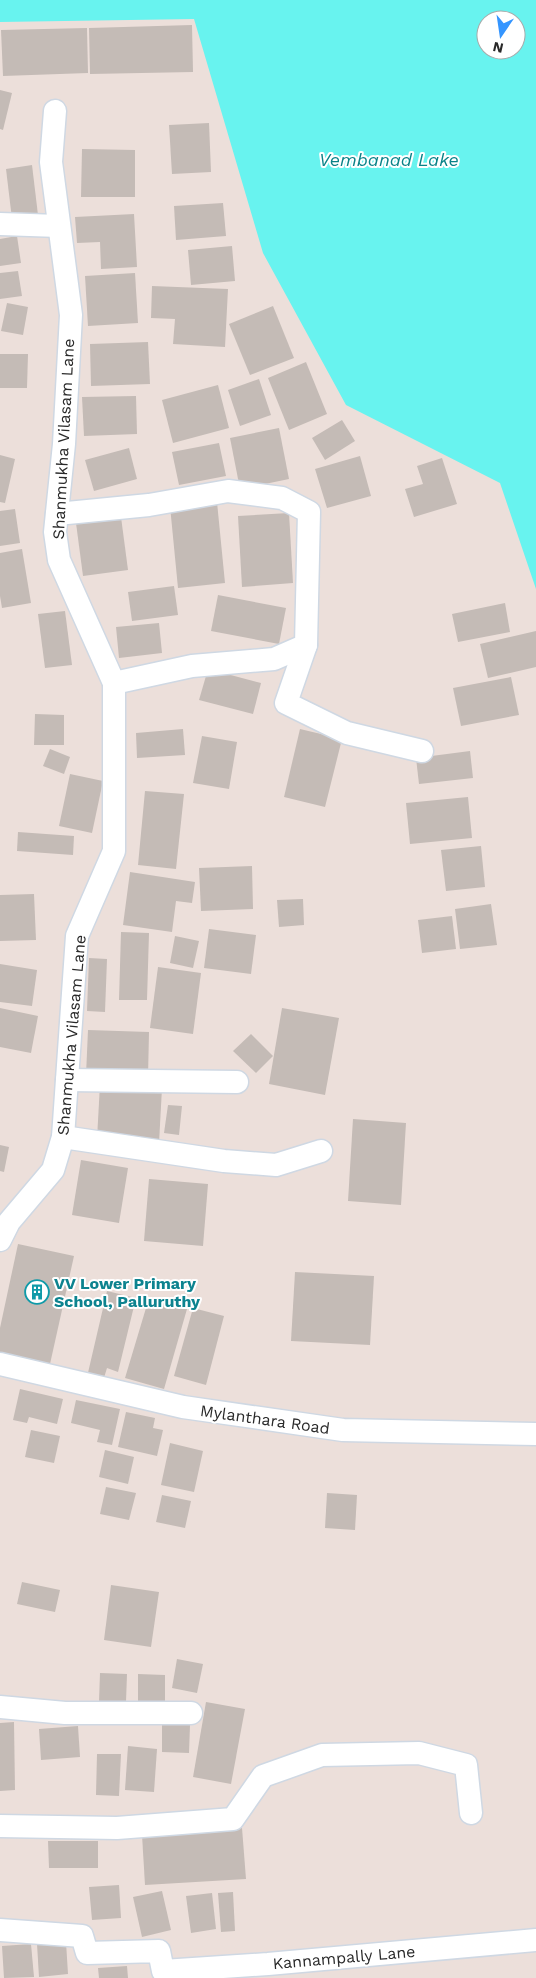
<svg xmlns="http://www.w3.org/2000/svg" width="536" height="1978" viewBox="0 0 536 1978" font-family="'Work Sans',sans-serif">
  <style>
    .water { fill: #68f3ef; fill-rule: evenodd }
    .building { fill: #c4bbb6 }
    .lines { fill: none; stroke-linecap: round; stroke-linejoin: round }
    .street-casing { stroke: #cfd8e3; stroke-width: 25 }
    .street { stroke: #fff; stroke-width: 22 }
    .labels { text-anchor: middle; stroke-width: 4; stroke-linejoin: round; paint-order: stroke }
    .street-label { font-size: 16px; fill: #292929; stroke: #fff }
    .culture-label { font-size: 16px; font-weight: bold; fill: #0d838f; stroke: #fff; text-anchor: start }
    .water-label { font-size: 18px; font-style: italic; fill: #098288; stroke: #fff }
  </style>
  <rect width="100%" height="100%" fill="#ecdfda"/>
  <path class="water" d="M0 0H536V589L500 483 346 405 263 253 194 19 0 22ZM486 20H516V50H486Z"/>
  <g class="building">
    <polygon points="192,25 193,72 90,74 89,28"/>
    <polygon points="87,28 88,73 3,76 1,30"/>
    <polygon points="0,90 12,93 3,130 0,129"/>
    <polygon points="209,123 211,172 172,174 169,125"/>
    <polygon points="82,149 135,150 135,197 81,197"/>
    <polygon points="32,165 38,215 12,219 6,169"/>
    <polygon points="223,203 226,236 176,240 174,206"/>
    <polygon points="134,214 137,267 101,269 100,242 77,243 75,217"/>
    <polygon points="17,236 21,263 0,266 0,239"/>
    <polygon points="232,246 235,281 191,285 188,250"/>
    <polygon points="18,271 22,296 0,299 0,273"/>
    <polygon points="135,273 138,323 88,326 85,276"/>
    <polygon points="152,286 228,289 225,347 173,344 175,319 151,318"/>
    <polygon points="7,303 28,307 23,335 1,331"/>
    <polygon points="273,306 294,358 250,375 229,324"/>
    <polygon points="148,342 150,384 91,386 90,344"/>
    <polygon points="0,354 28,354 27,388 0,388"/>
    <polygon points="306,362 327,414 289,430 268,378"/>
    <polygon points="259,379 271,415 240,426 228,390"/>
    <polygon points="218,385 229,428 173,443 162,400"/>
    <polygon points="136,396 137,434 84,436 82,397"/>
    <polygon points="342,420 355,441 325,460 312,438"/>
    <polygon points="279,428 289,479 240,489 230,438"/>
    <polygon points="219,443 226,476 179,485 172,452"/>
    <polygon points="129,448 137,479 94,491 85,460"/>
    <polygon points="0,455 15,459 5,503 0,502"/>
    <polygon points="360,456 371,496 327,508 315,469"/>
    <polygon points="442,458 457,504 414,517 405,489 423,484 417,466"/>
    <polygon points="217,502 225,583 178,588 170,506"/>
    <polygon points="15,509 20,543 0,546 0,511"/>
    <polygon points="289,513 293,583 242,587 238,516"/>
    <polygon points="121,517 128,570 83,576 76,523"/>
    <polygon points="22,549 31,603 2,608 0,596 0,553"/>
    <polygon points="174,586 178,615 132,621 128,592"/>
    <polygon points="218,595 286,608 279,644 211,631"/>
    <polygon points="505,603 510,632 458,642 452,614"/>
    <polygon points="65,611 72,665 45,668 38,614"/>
    <polygon points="159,623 162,653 119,658 116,627"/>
    <polygon points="536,631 536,667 488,678 480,644"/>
    <polygon points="208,669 261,683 253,714 199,700"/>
    <polygon points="511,677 519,715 461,726 453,688"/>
    <polygon points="35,714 64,715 64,745 34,745"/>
    <polygon points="183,729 185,755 137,758 136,733"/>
    <polygon points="300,729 342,739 325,807 284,797"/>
    <polygon points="202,736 237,742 229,789 193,783"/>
    <polygon points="50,749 70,757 64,774 43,766"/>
    <polygon points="470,751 473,778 419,784 416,758"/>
    <polygon points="70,774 103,781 92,833 59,826"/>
    <polygon points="145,791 184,794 176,869 138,865"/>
    <polygon points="468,797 472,838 410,844 406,803"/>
    <polygon points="18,832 74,836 73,855 17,851"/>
    <polygon points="481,846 485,887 446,891 441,850"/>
    <polygon points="252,866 253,909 201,911 199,868"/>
    <polygon points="130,872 195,882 192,903 176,901 172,932 123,925"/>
    <polygon points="34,894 36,940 0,941 0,895"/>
    <polygon points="303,899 304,925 279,927 277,900"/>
    <polygon points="491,904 497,945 460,949 455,909"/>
    <polygon points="452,916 456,949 422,953 418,920"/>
    <polygon points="209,929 256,935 251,974 204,968"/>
    <polygon points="121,932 149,933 147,1000 119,1000"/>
    <polygon points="175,936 199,941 193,968 170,963"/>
    <polygon points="89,958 107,959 105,1012 87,1011"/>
    <polygon points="0,964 37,970 32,1006 0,1002"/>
    <polygon points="158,967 201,973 193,1034 150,1028"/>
    <polygon points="0,1008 38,1016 31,1053 0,1047"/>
    <polygon points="282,1008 339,1018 325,1095 269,1084"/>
    <polygon points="88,1030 149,1032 148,1077 86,1075"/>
    <polygon points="251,1034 273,1056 256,1073 233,1051"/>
    <polygon points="100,1084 162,1088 159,1143 97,1139"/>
    <polygon points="168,1105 182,1106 179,1135 164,1133"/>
    <polygon points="353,1119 406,1123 401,1205 348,1201"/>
    <polygon points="0,1145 9,1147 4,1172 0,1171"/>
    <polygon points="81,1160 128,1168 119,1223 72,1215"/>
    <polygon points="149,1179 208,1184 203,1246 144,1241"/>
    <polygon points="18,1244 74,1256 50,1364 0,1353 0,1328"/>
    <polygon points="295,1272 374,1276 370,1345 291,1341"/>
    <polygon points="107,1291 136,1298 118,1372 107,1368 103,1381 87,1377"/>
    <polygon points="149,1298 187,1309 164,1389 125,1378"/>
    <polygon points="193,1308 224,1316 206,1385 174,1376"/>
    <polygon points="20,1389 63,1399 57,1424 29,1417 27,1423 13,1420"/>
    <polygon points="76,1400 120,1409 112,1445 97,1442 100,1430 71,1423"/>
    <polygon points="126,1412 155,1418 153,1428 163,1430 157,1456 118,1447"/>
    <polygon points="31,1430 60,1436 54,1463 25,1457"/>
    <polygon points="170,1443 203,1451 194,1492 161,1485"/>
    <polygon points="105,1450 134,1457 128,1484 99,1477"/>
    <polygon points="106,1487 136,1493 129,1520 100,1514"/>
    <polygon points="327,1493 357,1495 355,1530 325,1528"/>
    <polygon points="162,1495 191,1501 185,1528 156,1522"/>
    <polygon points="22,1582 60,1590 55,1612 17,1604"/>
    <polygon points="111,1585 159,1592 151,1647 104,1640"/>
    <polygon points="177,1659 203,1664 197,1693 172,1688"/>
    <polygon points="100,1673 127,1674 126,1702 99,1702"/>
    <polygon points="138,1674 165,1675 165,1703 138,1702"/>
    <polygon points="206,1702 245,1709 231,1784 193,1777"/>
    <polygon points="14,1722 15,1790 0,1791 0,1723"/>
    <polygon points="162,1724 190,1725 189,1753 162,1752"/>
    <polygon points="78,1726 80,1757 41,1760 39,1729"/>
    <polygon points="128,1746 157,1749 154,1792 125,1790"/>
    <polygon points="97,1754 121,1754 119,1796 96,1795"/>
    <polygon points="242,1828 246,1879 145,1885 142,1835"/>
    <polygon points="48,1841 98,1841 98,1868 49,1868"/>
    <polygon points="119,1885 121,1918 92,1920 89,1887"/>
    <polygon points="162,1891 171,1930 142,1937 133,1897"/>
    <polygon points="233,1892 235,1931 221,1932 218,1893"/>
    <polygon points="212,1893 216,1929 191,1933 186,1896"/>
    <polygon points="66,1942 68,1974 39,1977 37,1944"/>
    <polygon points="31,1944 34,1977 4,1978 2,1946"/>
    <polygon points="127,1966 128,1978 99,1978 98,1968"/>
  </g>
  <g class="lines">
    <g class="street-casing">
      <g id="street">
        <polyline points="0,224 59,226"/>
        <polyline points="57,514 149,505 228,491 282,498 309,512 306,645 274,659 192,666 114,683"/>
        <polyline points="306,645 286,703 347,733 422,751"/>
        <polyline points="67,1080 237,1082"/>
        <polyline points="63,1137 224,1161 276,1165 321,1151"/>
        <polyline points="0,1240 9,1222 53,1170 63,1137 77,936 114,851 114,683 59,560 55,532 64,444 71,315 51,162 55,111"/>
        <polyline points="0,1364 183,1407 343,1430 536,1434"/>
        <polyline points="0,1707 65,1713 191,1713"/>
        <polyline points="0,1826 117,1828 233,1819 263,1776 322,1755 419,1753 466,1765 471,1813"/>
        <polyline points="0,1930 82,1936 87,1953 159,1951 163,1971 268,1964 536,1940"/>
      </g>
    </g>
    <use href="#street" class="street"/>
  </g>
  <defs>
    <g id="building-ring" transform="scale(1.25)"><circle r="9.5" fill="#fff" stroke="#0f9aa8" stroke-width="1.5"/><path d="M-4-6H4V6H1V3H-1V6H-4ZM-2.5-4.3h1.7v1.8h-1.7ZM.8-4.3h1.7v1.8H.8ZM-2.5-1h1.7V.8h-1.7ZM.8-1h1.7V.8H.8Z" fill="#0f9aa8"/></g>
  </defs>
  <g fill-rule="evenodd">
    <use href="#building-ring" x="37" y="1292"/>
  </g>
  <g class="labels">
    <g class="street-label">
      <text transform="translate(63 439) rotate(-87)" y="6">Shanmukha Vilasam Lane</text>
      <text transform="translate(71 1035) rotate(-85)" y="6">Shanmukha Vilasam Lane</text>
      <text transform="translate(265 1419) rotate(8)" y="6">Mylanthara Road</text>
      <text transform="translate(344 1957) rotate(-5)" y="6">Kannampally Lane</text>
    </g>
    <g class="culture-label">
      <text x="54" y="1289">VV Lower Primary<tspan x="54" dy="18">School, Palluruthy</tspan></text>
    </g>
    <g class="water-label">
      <text x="389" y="166">Vembanad Lake</text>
    </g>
  </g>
  <g transform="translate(501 35) rotate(193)"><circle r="24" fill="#ffffff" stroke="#a9a9a9"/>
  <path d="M0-4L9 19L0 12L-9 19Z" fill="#3495ff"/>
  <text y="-8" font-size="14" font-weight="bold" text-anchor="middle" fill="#292929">N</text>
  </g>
</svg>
